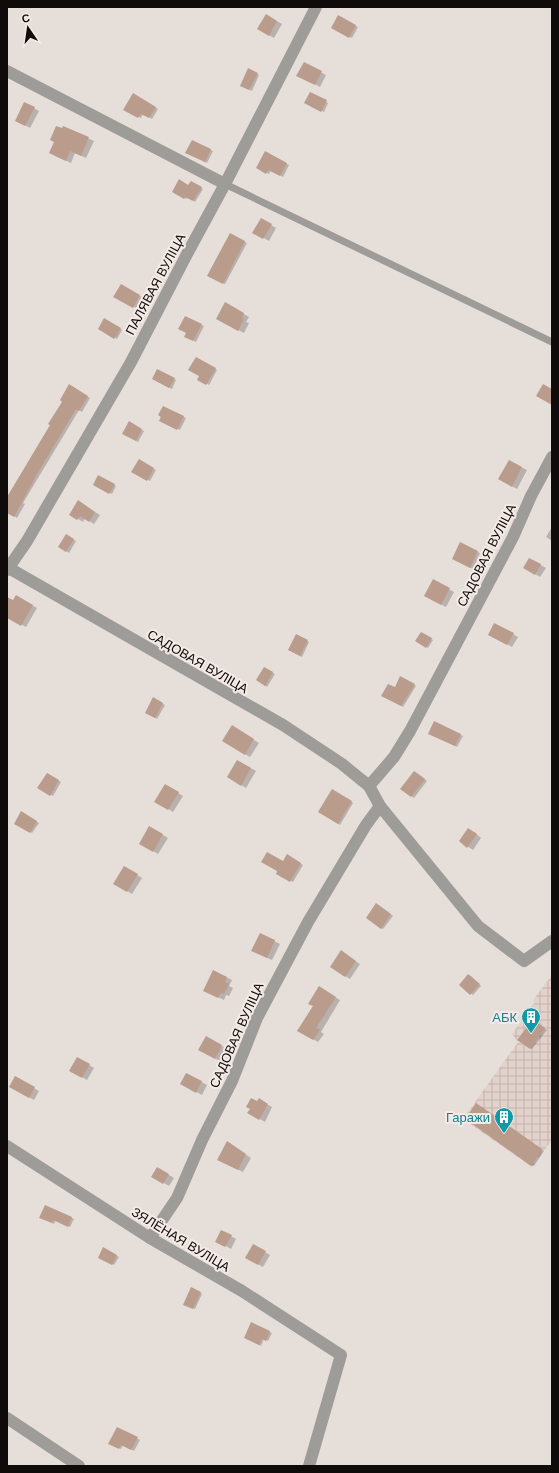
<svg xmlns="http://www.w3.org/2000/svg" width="559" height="1473" viewBox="0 0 559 1473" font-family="Arial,sans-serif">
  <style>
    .industrial { fill: url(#industrial-grid) }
    .shadow { fill: #0003 }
    .building { fill: #ba9c8d }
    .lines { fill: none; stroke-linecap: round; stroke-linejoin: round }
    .lane { stroke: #9d9c99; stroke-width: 7 }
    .street { stroke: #9d9c99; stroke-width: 12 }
    .labels { text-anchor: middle; stroke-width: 4; stroke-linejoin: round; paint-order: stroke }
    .street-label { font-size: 13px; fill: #0e0b0a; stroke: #f4ebe7 }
    .culture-label { font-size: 13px; fill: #0d838f; stroke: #f4ebe7; text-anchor: end }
  </style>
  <defs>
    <pattern id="industrial-grid" width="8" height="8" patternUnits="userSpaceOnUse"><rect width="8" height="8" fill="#e3d2cb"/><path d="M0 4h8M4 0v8" fill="none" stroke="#c2b3ad"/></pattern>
  </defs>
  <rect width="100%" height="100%" fill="#e6ded9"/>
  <polygon class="industrial" points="552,975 552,1140 532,1167 463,1119 518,1042 512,1034 535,1002 533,1000"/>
  <g class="shadow">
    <polygon points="266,15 282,24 274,38 258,29"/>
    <polygon points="338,17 358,27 352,38 332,28"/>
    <polygon points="304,63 326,75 320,87 303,78"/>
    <polygon points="248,70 259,75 252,91 241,85"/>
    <polygon points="310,93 328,103 324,112 306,103"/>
    <polygon points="133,95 158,109 152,119 143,114 141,118 125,109"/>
    <polygon points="25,103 39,111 30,128 21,123"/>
    <polygon points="64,127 94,141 86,158 75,153 71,163 55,156"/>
    <polygon points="192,141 213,151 207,163 187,153"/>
    <polygon points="265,153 289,165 283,177 271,170 269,174 257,168"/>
    <polygon points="191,182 203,189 195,202 188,197 186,199 173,191 189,186"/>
    <polygon points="261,219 276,228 269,241 253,232"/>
    <polygon points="230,234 247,243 225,284 208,275"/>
    <polygon points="121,286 142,297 136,308 115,297"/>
    <polygon points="226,304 249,317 246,322 249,323 244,333 217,319"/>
    <polygon points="185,317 204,326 196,342 185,336 187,333"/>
    <polygon points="104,319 122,330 117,339 99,329"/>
    <polygon points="196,358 217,370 209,385 199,379 201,375"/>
    <polygon points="158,370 176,380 172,389 153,379"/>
    <polygon points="69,386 90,398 82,412 79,410 23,503 25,504 17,518 7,512 7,499 52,425"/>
    <polygon points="163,407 186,418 180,430 160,420"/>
    <polygon points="129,423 144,431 138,442 123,433"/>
    <polygon points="139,461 156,470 150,481 133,472"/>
    <polygon points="509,461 527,470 517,489 499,479"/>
    <polygon points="99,476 116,486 112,494 94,484"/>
    <polygon points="83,505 100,515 94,524 85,518 83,522 70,514"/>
    <polygon points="552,527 552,541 546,537"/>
    <polygon points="66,535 76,541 69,553 59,546"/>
    <polygon points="460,544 480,553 473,569 453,559"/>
    <polygon points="530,559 546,568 540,577 525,568"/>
    <polygon points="433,581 454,592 446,607 425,596"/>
    <polygon points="16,596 37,608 26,627 7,616 7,598 13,601"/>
    <polygon points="495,624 518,637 512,647 489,634"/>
    <polygon points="421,633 433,640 428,648 416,641"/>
    <polygon points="296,636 309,642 302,657 289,650"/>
    <polygon points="265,668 275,674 267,687 257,680"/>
    <polygon points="401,678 416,686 403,707 383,695 395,689"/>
    <polygon points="153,699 165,705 157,719 146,713"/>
    <polygon points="435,723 463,736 457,747 430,733"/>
    <polygon points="232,727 259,743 250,757 223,741"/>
    <polygon points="238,761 256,771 246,788 228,777"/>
    <polygon points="417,773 427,781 414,798 402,789"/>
    <polygon points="48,774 61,782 53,796 38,788"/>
    <polygon points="165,785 183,796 173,812 156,801"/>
    <polygon points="332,790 353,803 340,825 319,812"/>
    <polygon points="22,813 39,823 32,833 15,823"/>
    <polygon points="150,827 168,838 158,854 140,843"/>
    <polygon points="474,832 481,838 473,850 460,841"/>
    <polygon points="287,856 303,865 293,882 277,874"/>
    <polygon points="124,867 142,878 132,894 115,883"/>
    <polygon points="379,906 393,916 383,929 381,928"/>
    <polygon points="260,934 280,944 272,960 257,953"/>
    <polygon points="346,955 360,964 350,979 331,967"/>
    <polygon points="214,971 232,980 229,986 233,988 229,996 226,995 224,1000 209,993"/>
    <polygon points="471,976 481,986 473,995 460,985"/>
    <polygon points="319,988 340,1000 321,1032 324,1034 318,1042 299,1031 314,1006"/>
    <polygon points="535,1022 547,1030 532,1049 530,1048"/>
    <polygon points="206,1037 227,1049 220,1061 199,1050"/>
    <polygon points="77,1058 94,1068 87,1080 70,1070"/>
    <polygon points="187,1074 207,1085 202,1095 182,1084"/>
    <polygon points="16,1078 39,1091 34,1100 11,1087"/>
    <polygon points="259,1100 272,1107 265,1122 249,1113"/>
    <polygon points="479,1105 544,1151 534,1166 531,1165"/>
    <polygon points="232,1145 251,1158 243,1172 223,1162"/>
    <polygon points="158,1168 174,1178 169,1186 152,1176"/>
    <polygon points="45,1206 74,1219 70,1227 56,1220 54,1224 42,1218"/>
    <polygon points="222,1231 236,1239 231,1249 217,1241"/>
    <polygon points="254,1246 270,1255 263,1267 247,1258"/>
    <polygon points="104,1249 119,1257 114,1265 99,1257"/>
    <polygon points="192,1288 202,1294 195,1309 184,1304"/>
    <polygon points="252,1324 272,1333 268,1341 264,1339 261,1346 245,1338"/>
    <polygon points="117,1428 140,1440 134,1451 123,1445 121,1449 110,1444"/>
  </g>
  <g class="building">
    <polygon points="266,14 277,21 269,36 257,29"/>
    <polygon points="338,15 356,25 349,38 331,28"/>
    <polygon points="304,62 322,71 315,85 296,76"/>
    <polygon points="248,68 258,73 249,90 240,86"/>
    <polygon points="310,92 327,100 321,112 304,103"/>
    <polygon points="133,93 156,107 149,118 141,114 138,118 123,110"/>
    <polygon points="24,102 35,107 25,126 15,121"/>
    <polygon points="56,126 62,128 63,126 89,137 81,156 70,151 66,161 49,153 54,142 50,140"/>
    <polygon points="192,140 211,149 205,162 185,153"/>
    <polygon points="265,151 287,163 280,176 268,170 266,174 256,168"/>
    <polygon points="179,179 188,185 191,181 202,187 193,201 185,197 184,199 172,192"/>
    <polygon points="261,218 272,224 263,239 252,233"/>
    <polygon points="230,233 245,241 223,284 207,276"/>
    <polygon points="121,284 140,295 133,308 113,297"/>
    <polygon points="225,302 244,313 242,318 244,319 238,331 216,319"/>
    <polygon points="185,316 202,324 193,341 184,337 186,333 178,329"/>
    <polygon points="104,318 121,328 114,339 98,329"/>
    <polygon points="196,357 216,368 206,385 197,380 199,376 188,370"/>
    <polygon points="157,369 175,378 169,388 152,379"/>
    <polygon points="69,384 88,396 79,411 76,409 37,474 14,517 7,513 7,497 50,425 48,424 62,402 60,400"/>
    <polygon points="543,384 552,389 552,405 536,396"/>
    <polygon points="163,406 184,416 177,430 159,421 161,417 158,415"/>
    <polygon points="129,421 142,429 136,441 122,434"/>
    <polygon points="139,459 154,468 147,481 131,472"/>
    <polygon points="509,460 522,467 512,487 498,479"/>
    <polygon points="98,475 115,484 109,494 93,485"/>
    <polygon points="78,500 95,512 89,522 80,516 77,520 69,515"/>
    <polygon points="66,534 74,539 66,552 58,547"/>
    <polygon points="460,542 478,551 470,568 452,559"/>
    <polygon points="529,558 541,564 535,575 523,568"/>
    <polygon points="433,579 450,588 441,605 424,596"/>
    <polygon points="16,595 33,605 21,626 7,618 7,597 13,600"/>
    <polygon points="494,623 514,633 507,645 488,635"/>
    <polygon points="421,632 432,638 426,648 415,641"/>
    <polygon points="296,634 308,640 300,656 288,650"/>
    <polygon points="264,667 273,672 265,686 256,680"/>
    <polygon points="400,676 415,684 401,706 381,696 388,684 395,687"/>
    <polygon points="153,697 163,703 155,718 145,713"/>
    <polygon points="434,721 461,734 455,746 428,734"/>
    <polygon points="232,725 254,739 245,755 222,741"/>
    <polygon points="237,760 251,768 241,786 227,777"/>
    <polygon points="414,771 425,779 411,797 400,789"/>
    <polygon points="47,773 59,780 50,796 37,788"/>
    <polygon points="165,784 179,792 168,810 154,802"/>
    <polygon points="332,789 352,801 338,824 318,812"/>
    <polygon points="21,811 37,821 30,833 14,824"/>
    <polygon points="149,826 163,834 153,852 139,844"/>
    <polygon points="468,828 477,834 467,848 459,841"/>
    <polygon points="267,852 283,861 287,854 301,863 290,882 276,874 277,871 261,862"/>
    <polygon points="124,866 138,874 127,892 113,884"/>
    <polygon points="376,903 391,914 381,929 366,918"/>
    <polygon points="260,933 275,940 267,958 251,951"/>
    <polygon points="341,950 356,961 345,977 330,967"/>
    <polygon points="213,970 227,977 225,982 229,984 224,994 221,993 218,998 203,991"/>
    <polygon points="468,974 480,984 470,995 459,985"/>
    <polygon points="319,986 336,997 316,1028 320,1030 313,1040 297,1031 313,1006 308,1004"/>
    <polygon points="533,1019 545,1028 530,1049 517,1040"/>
    <polygon points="206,1036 222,1045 215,1059 198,1050"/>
    <polygon points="77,1057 90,1064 82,1078 69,1071"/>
    <polygon points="186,1073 202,1081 196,1093 180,1084"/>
    <polygon points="15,1076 35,1087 29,1098 9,1087"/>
    <polygon points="251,1098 257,1101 259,1098 268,1104 259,1120 247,1113 250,1109 246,1107"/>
    <polygon points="476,1103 542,1149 531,1166 465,1119"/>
    <polygon points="227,1141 246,1154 238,1170 217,1160"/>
    <polygon points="157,1167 169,1174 163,1184 151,1177"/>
    <polygon points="45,1205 72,1217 68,1227 53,1220 52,1223 39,1218"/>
    <polygon points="221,1230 232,1235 225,1247 215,1242"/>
    <polygon points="253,1244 266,1251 258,1265 245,1258"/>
    <polygon points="103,1247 117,1255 112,1265 98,1258"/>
    <polygon points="191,1287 201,1292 193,1309 183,1305"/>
    <polygon points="251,1322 270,1331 266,1341 262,1339 259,1345 244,1338"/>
    <polygon points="117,1427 138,1437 131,1450 121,1445 119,1449 108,1444"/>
  </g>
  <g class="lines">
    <polyline class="lane" points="225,184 552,342"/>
    <g class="street">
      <polyline points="7,71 225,184"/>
      <polyline points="7,567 283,725 342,764 369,786 380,806 478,926 524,961 552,941"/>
      <polyline points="7,570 27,541 131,362 187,254 225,184 316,7"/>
      <polyline points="369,786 394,757 410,731 513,537 531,496 552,457"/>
      <polyline points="7,1146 150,1238 242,1291 341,1355 309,1466"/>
      <polyline points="150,1238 177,1198 202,1140 232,1081 257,1018 308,922 366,825 380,806"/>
      <polyline points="7,1418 79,1466"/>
    </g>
  </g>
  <defs>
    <g id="building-pin" transform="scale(1)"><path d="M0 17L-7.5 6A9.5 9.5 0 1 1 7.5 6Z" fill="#0f9aa8" stroke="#f4ebe7"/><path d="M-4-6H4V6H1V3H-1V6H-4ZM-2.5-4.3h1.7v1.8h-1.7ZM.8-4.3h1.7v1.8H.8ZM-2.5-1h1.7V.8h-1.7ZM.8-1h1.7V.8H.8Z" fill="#fff"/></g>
  </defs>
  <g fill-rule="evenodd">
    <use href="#building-pin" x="531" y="1017"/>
    <use href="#building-pin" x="504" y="1117"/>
  </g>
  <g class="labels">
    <g class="street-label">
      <text transform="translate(155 284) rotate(-62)" y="5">ПАЛЯВАЯ ВУЛІЦА</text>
      <text transform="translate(486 555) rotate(-63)" y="5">САДОВАЯ ВУЛІЦА</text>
      <text transform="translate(198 661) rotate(30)" y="5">САДОВАЯ ВУЛІЦА</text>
      <text transform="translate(236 1035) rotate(-66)" y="5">САДОВАЯ ВУЛІЦА</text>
      <text transform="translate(181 1239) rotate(31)" y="5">ЗЯЛЁНАЯ ВУЛІЦА</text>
    </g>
    <g class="culture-label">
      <text x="517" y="1022">АБК</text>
      <text x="490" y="1122">Гаражи</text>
    </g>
  </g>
  <rect width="559" height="1473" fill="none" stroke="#0e0b0a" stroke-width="16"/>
  <g transform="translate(28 28) rotate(347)" stroke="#f4ebe7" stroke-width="3" paint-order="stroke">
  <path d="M0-3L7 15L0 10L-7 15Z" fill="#0e0b0a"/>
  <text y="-6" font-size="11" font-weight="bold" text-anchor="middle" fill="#0e0b0a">С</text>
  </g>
</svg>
